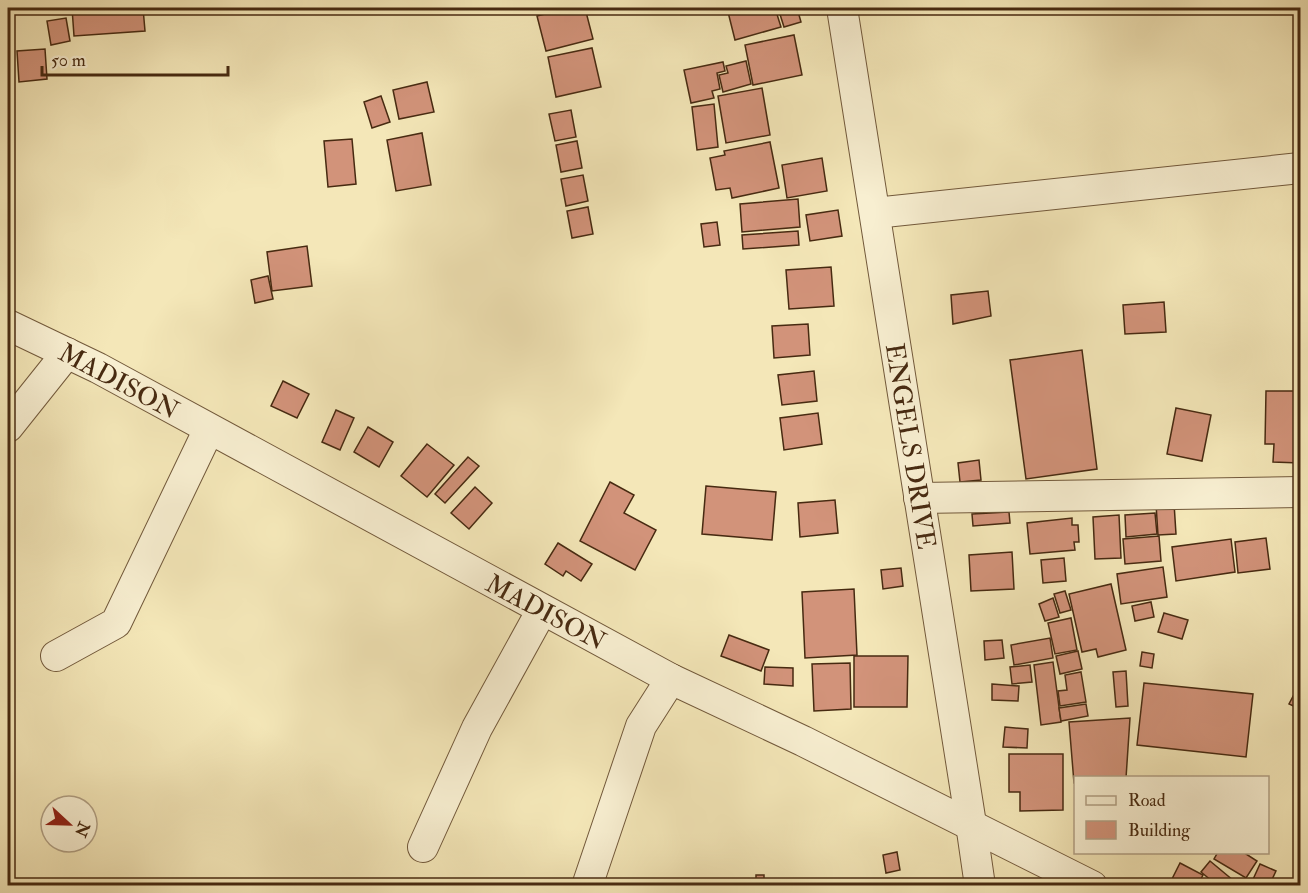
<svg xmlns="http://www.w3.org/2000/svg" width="1308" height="893" viewBox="0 0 1308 893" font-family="'IM FELL Double Pica',serif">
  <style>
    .building { fill: #d2937a; stroke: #472a11; stroke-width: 1.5 }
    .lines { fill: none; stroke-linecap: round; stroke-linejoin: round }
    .minor-casing { stroke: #72593b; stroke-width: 32 }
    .minor { stroke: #f8efd1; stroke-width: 30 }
    .labels { text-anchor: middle; stroke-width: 6; stroke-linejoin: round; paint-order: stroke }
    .street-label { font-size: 26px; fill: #472a11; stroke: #f8efd1 }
  </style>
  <rect width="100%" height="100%" fill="#f4e7b8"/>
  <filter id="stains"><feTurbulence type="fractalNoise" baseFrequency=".00333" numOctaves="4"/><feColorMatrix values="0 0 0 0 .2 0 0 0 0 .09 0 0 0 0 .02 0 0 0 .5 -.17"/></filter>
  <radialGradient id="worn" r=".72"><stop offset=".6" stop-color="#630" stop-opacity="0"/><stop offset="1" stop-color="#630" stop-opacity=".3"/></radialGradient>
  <g class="building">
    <polygon points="72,8 143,8 145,31 74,36"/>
    <polygon points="569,8 585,8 593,39 546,51 537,16"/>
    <polygon points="727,8 775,8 781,27 735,40"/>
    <polygon points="778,8 797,8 801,22 784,27"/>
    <polygon points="66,18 70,41 51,45 47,21"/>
    <polygon points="794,35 802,75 753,85 745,45"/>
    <polygon points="592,48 601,87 556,97 548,57"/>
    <polygon points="45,49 47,79 19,82 17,51"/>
    <polygon points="746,61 751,84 723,92 719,75 728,73 726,66"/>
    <polygon points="723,62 725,71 717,73 720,89 712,91 714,98 691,103 684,70"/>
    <polygon points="427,82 434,112 399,119 393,90"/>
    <polygon points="762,88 770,135 726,143 718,96"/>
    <polygon points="381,96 390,122 372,128 364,102"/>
    <polygon points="8,100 9,100 14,121 8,123"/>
    <polygon points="714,104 718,147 697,150 692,107"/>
    <polygon points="571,110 576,137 555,141 549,114"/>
    <polygon points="422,133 431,185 396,191 387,140"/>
    <polygon points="352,139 356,184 328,187 324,141"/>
    <polygon points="577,141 582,168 561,172 556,145"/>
    <polygon points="770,142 779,188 732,198 730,188 716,190 710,158 725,155 724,151"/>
    <polygon points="822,158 827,191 787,198 782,165"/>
    <polygon points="583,175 588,201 566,206 561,179"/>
    <polygon points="798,199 800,227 742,232 740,204"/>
    <polygon points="588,207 593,234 572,238 567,211"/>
    <polygon points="838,210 842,236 810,241 806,215"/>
    <polygon points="717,222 720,245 704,247 701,224"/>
    <polygon points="798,231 799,245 743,249 742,235"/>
    <polygon points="307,246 312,286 272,291 267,252"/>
    <polygon points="831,267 834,306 789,309 786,270"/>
    <polygon points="268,276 273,299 255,303 251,280"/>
    <polygon points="988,291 991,316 953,324 951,295"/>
    <polygon points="1164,302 1166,332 1125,334 1123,305"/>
    <polygon points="808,324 810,355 774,358 772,326"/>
    <polygon points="1082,350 1097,469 1026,479 1010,360"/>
    <polygon points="814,371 817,401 782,405 778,375"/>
    <polygon points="283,381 309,394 297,418 271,406"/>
    <polygon points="1266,391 1300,391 1300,463 1273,462 1274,444 1265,444"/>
    <polygon points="1176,408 1211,415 1202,461 1167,454"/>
    <polygon points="336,410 354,418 340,450 322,442"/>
    <polygon points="818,413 822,444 784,450 780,418"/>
    <polygon points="368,427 393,442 379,467 354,452"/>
    <polygon points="427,444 454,465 427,497 401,476"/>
    <polygon points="468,457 479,466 445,503 435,494"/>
    <polygon points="979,460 981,480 960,482 958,463"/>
    <polygon points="610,482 634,495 624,513 656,530 635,570 580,541"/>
    <polygon points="706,486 776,492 772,540 702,534"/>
    <polygon points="475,487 492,503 469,529 451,513"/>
    <polygon points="835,500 838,533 800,537 798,503"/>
    <polygon points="1174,503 1176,534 1158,535 1156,504"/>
    <polygon points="1009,512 1010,523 973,526 972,514"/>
    <polygon points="1155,513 1157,534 1126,537 1125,515"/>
    <polygon points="1119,515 1121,558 1095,559 1093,517"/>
    <polygon points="1072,518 1072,525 1078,525 1079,542 1074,542 1075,550 1030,554 1027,523"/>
    <polygon points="1159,536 1161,561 1125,564 1123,539"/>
    <polygon points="1266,538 1270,569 1238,573 1235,542"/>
    <polygon points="1231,539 1235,572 1176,581 1172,547"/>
    <polygon points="558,543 592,564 581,581 566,571 563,576 545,564"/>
    <polygon points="1012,552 1014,589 971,591 969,555"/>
    <polygon points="1064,558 1066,581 1043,583 1041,560"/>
    <polygon points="1163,567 1167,597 1121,604 1117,574"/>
    <polygon points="901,568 903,586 883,589 881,570"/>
    <polygon points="1111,584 1126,650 1098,657 1096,649 1082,652 1069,594"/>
    <polygon points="854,589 857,655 805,658 802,592"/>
    <polygon points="1065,591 1071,610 1060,613 1054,594"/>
    <polygon points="1053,598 1059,617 1045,621 1039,604"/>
    <polygon points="1151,602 1154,617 1135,621 1132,606"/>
    <polygon points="1164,613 1188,620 1182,639 1158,632"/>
    <polygon points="1071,618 1077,650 1055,654 1048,623"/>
    <polygon points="729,635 769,650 761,671 721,656"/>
    <polygon points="1050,638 1053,658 1014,665 1011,645"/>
    <polygon points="1002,640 1004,658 985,660 984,641"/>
    <polygon points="1078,651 1082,669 1060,674 1056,656"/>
    <polygon points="1142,652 1154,654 1152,668 1140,666"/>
    <polygon points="854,656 908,656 907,707 854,707"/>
    <polygon points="1053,662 1061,722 1041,725 1034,665"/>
    <polygon points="850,663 851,709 814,711 812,664"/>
    <polygon points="1030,665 1032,682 1012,684 1010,667"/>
    <polygon points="765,667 793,668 793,686 764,684"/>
    <polygon points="1126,671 1128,706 1116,707 1113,672"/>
    <polygon points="1081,672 1086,702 1060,706 1058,691 1067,690 1065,675"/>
    <polygon points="1144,683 1253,694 1246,757 1137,745"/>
    <polygon points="992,684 1019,686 1018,701 992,700"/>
    <polygon points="1297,689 1300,690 1300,709 1289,704"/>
    <polygon points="1086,704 1088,716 1061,721 1059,708"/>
    <polygon points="1130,718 1126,778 1076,778 1076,783 1074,783 1069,722"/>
    <polygon points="1005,727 1028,729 1027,748 1003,747"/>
    <polygon points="1009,754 1063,754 1063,810 1020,811 1020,792 1009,792"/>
    <polygon points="897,852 900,870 886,873 883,855"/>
    <polygon points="1218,852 1243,852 1257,861 1246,878 1214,859"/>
    <polygon points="1210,861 1240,886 1218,886 1201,872"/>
    <polygon points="1180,863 1203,875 1197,886 1180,886 1171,881"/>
    <polygon points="1260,864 1276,871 1269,886 1250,886"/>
    <rect x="756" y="875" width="8" height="9"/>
    <polygon points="1300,880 1300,886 1292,886 1292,884"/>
  </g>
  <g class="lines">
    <g class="minor-casing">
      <g id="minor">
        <polyline points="842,8 971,824 980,886"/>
        <polyline points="875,213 1300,168"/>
        <polyline points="8,325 98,368 671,679 803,741 1092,886"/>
        <polyline points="8,427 67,353"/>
        <polyline points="919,498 1300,492"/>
        <polyline points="56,656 116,623 209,429"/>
        <polyline points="423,847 477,728 542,610"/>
        <polyline points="587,886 641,726 671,679"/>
      </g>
    </g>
    <use href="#minor" class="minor"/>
  </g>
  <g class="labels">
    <g class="street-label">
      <text transform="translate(119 381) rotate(28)" y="9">MADISON</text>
      <text transform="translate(911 446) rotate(81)" y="9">ENGELS DRIVE</text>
      <text transform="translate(546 612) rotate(28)" y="9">MADISON</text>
    </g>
  </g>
  <rect width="1308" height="893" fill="none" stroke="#f4e7b8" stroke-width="30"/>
  <rect x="9" y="9" width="1290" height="875" fill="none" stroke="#472a11" stroke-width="3"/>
  <rect x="15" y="15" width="1278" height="863" fill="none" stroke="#472a11" stroke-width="1.5"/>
  <rect x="1074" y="776" width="195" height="78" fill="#f8efd1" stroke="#b1a084" stroke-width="1.5"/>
  <rect x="1086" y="796" width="30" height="9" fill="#f8efd1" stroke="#b1a084" stroke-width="1.5"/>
  <text x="1128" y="806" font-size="18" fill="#472a11">Road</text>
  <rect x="1086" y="821" width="30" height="18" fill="#d2937a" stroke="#b1a084" stroke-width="1.5"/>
  <text x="1128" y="836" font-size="18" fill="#472a11">Building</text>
  <g transform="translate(69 824) rotate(112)"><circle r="28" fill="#f8efd1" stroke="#b1a084" stroke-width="1.5"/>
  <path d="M0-4.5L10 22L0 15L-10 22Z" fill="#8f2418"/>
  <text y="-9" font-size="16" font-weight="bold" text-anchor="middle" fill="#472a11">N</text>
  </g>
  <path d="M42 66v9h186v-9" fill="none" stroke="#472a11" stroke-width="3"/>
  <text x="51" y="66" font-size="18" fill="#472a11" stroke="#f8efd1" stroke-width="4.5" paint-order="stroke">50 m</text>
  <rect width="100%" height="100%" filter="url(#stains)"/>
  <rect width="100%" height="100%" fill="url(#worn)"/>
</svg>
